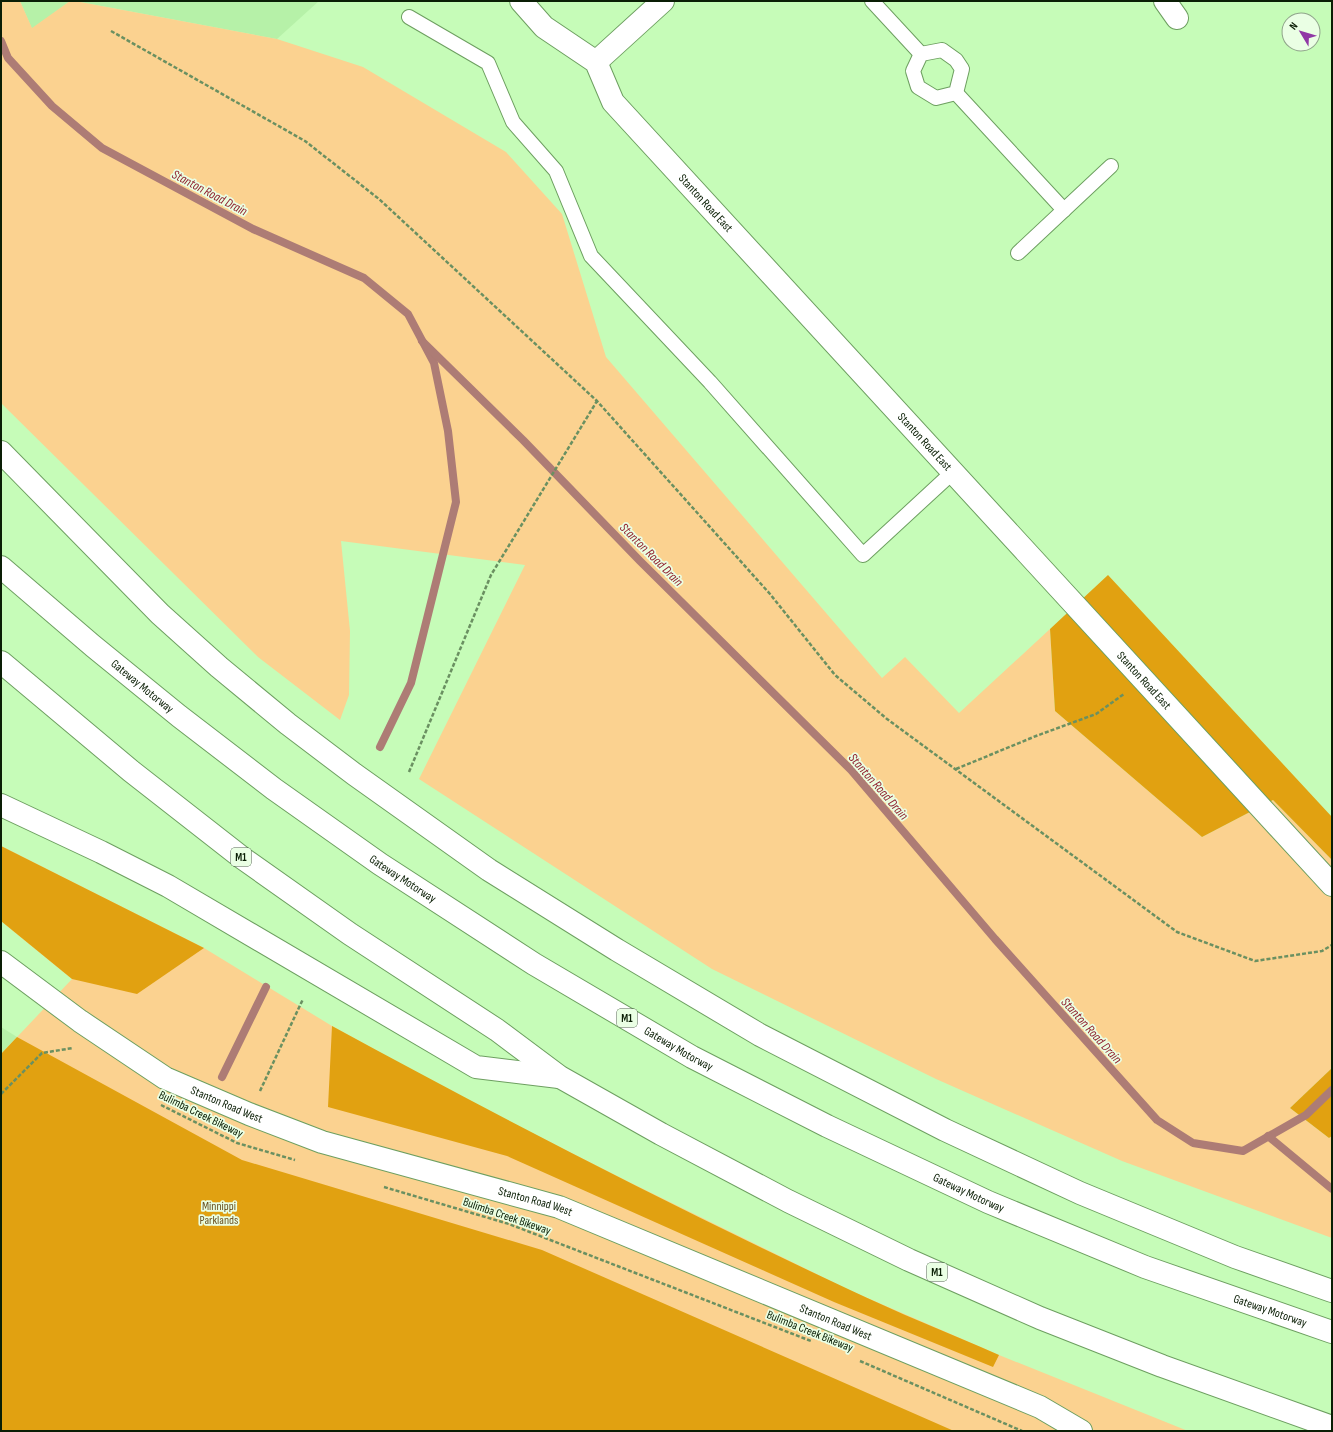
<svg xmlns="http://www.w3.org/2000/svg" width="1333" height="1432" viewBox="0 0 1333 1432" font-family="'Sofia Sans Condensed',sans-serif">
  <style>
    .built { fill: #b6f1a8 }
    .green { fill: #fbd290 }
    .forest { fill: #e1a111 }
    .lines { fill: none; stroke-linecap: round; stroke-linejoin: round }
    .stream { stroke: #ad7c75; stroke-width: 8 }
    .lane-casing { stroke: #6d9f60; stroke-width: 16 }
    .street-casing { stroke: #6d9f60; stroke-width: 24 }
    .highway-casing { stroke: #6d9f60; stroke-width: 24 }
    .path { stroke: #6a9061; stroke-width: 2.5; stroke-dasharray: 4 2; stroke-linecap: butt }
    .lane { stroke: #fff; stroke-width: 14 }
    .street { stroke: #fff; stroke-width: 22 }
    .highway { stroke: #fff; stroke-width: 22 }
    .labels { text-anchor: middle; stroke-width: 3.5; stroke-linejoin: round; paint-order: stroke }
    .shield { fill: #eaffe4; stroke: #4d6248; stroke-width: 1 }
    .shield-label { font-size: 11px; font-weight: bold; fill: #0a1e05 }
    .street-label { font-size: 12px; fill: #0a1e05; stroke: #eaffe4 }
    .park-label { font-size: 12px; fill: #6a5020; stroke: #eaffe4 }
    .water-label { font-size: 13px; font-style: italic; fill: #90202e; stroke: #eaffe4 }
  </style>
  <rect width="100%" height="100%" fill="#c6fcb8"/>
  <g class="built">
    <polygon points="20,1 70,1 32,29"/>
    <polygon points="75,1 319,1 277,39"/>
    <polygon points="1,1027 17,1037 1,1054"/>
  </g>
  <g class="green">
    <polygon points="1,1 20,1 32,28 70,1 75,1 277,39 363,67 506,152 562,214 606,357 882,678 905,657 959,713 1050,629 1055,711 1202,837 1273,800 1332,860 1332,1068 1290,1108 1329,1138 1332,1136 1332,1238 1122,1161 936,1079 712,969 419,779 525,565 341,541 350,631 349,695 340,720 258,657 1,403"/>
    <polygon points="1,846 204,948 332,1026 461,1097 627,1181 849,1290 999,1355 1188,1431 1,1431 1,1054 72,979 1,921"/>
  </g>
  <g class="forest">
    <polygon points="1108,575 1332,817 1332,860 1273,800 1202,837 1055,711 1050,629"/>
    <polygon points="1,846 204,948 137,994 72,979 1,921"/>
    <path d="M332 1026C501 1118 673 1207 848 1289 898 1313 949 1333 999 1355L993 1367 834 1302 507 1156 328 1107Z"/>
    <polygon points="17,1037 242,1160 542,1250 954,1431 1,1431 1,1054"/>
    <polygon points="1332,1068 1332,1136 1329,1138 1290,1108"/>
  </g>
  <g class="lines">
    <g class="stream">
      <polyline points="1,41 8,58 52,106 102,148 253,229 364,278 408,314 434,363 448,431 456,502 411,683 380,747"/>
      <polyline points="422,341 523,440 640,561 851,770 995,939 1157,1120 1193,1143 1243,1151 1306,1115 1332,1090"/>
      <polyline points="222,1077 266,987"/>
      <polyline points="1268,1136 1332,1189"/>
    </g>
    <g class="lane-casing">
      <g id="lane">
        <polyline points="872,1 921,54"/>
        <polyline points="409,17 488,63 513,122 556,171 591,256 710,382 863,555 953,472"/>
        <polygon points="942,50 956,60 962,69 956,93 936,98 918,87 913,71 921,54"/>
        <polyline points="956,93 1064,210"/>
        <polyline points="1018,253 1111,166"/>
      </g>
    </g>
    <g class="street-casing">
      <g id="street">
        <path id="s1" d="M521 1 544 27 596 62 613 102 1332 885"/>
        <polyline points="1165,1 1177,18"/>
        <polyline points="596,62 663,1"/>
        <path id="s2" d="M1 962 80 1021 165 1078 249 1114 322 1142 559 1207 1040 1407 1081 1431"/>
      </g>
    </g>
    <g class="highway-casing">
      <g id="highway">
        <polyline points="1,452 160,614 219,667 288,724 354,774 489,870 617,950 760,1035 945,1130 1080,1193 1235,1257 1332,1291"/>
        <path id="s3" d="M1 567 93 646 179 716 274 789 380 864 534 964 692 1057 827 1126 988 1202 1145 1267 1332 1332"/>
        <polyline points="1,662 131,771 241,857 350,934 497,1030 560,1077 661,1134 788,1201 909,1260 1040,1318 1162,1366 1332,1427"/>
        <polyline points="1,805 101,852 168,886 476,1067 559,1077"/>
      </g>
    </g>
    <g class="path">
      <polyline points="111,31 305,141 379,199 597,401 770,594 835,675 887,719 1177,932 1255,961 1322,951 1332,945"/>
      <polyline points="956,769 1036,736 1096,714 1124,694"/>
      <polyline points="409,772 491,575 597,401"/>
      <polyline points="260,1091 303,999"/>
      <polyline points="1,1094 42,1053 73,1048"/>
      <polyline points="161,1105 237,1143 295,1160"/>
      <polyline points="384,1187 509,1224 811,1341"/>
      <polyline points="860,1361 1022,1431"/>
    </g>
    <use href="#lane" class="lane"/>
    <use href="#street" class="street"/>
    <use href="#highway" class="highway"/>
  </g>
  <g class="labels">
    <g class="shield">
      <rect x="231" y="848" width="20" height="18" rx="3"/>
      <rect x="617" y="1009" width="20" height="18" rx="3"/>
      <rect x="927" y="1263" width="20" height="18" rx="3"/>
    </g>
    <g class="shield-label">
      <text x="241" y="861">M1</text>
      <text x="627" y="1022">M1</text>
      <text x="937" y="1276">M1</text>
    </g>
    <g class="street-label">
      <text dy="4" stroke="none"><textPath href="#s1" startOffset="278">Stanton Road East</textPath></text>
      <text dy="4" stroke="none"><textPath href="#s1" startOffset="602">Stanton Road East</textPath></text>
      <text dy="4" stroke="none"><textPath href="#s1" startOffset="926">Stanton Road East</textPath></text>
      <text dy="4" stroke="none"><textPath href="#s3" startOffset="185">Gateway Motorway</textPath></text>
      <text dy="4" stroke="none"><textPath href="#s3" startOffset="509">Gateway Motorway</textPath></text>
      <text dy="4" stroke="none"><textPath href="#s3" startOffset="833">Gateway Motorway</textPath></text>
      <text dy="4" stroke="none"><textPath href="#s2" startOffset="268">Stanton Road West</textPath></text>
      <text transform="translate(201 1114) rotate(26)" y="4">Bulimba Creek Bikeway</text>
      <text dy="4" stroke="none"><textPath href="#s3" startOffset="1157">Gateway Motorway</textPath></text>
      <text dy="4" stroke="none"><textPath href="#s2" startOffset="592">Stanton Road West</textPath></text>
      <text transform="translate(507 1216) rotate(19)" y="4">Bulimba Creek Bikeway</text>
      <text dy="4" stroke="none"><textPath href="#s3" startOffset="1481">Gateway Motorway</textPath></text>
      <text dy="4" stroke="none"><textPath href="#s2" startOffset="916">Stanton Road West</textPath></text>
      <text transform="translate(810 1331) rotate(22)" y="4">Bulimba Creek Bikeway</text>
    </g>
    <g class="park-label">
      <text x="219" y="1210">Minnippi<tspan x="219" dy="14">Parklands</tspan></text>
    </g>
    <g class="water-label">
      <text transform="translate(210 192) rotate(28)" y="5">Stanton Road Drain</text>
      <text transform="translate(652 554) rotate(45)" y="5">Stanton Road Drain</text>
      <text transform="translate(879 786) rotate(49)" y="5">Stanton Road Drain</text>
      <text transform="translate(1092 1030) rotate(48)" y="5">Stanton Road Drain</text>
    </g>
  </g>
  <rect width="1333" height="1432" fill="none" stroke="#0a1e05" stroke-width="4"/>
  <g transform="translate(1301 32) rotate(308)"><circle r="19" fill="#eaffe4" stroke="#90a58b"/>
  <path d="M0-3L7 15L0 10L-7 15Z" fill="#9038a5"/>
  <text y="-6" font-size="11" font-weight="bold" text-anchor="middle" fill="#0a1e05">N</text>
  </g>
</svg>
